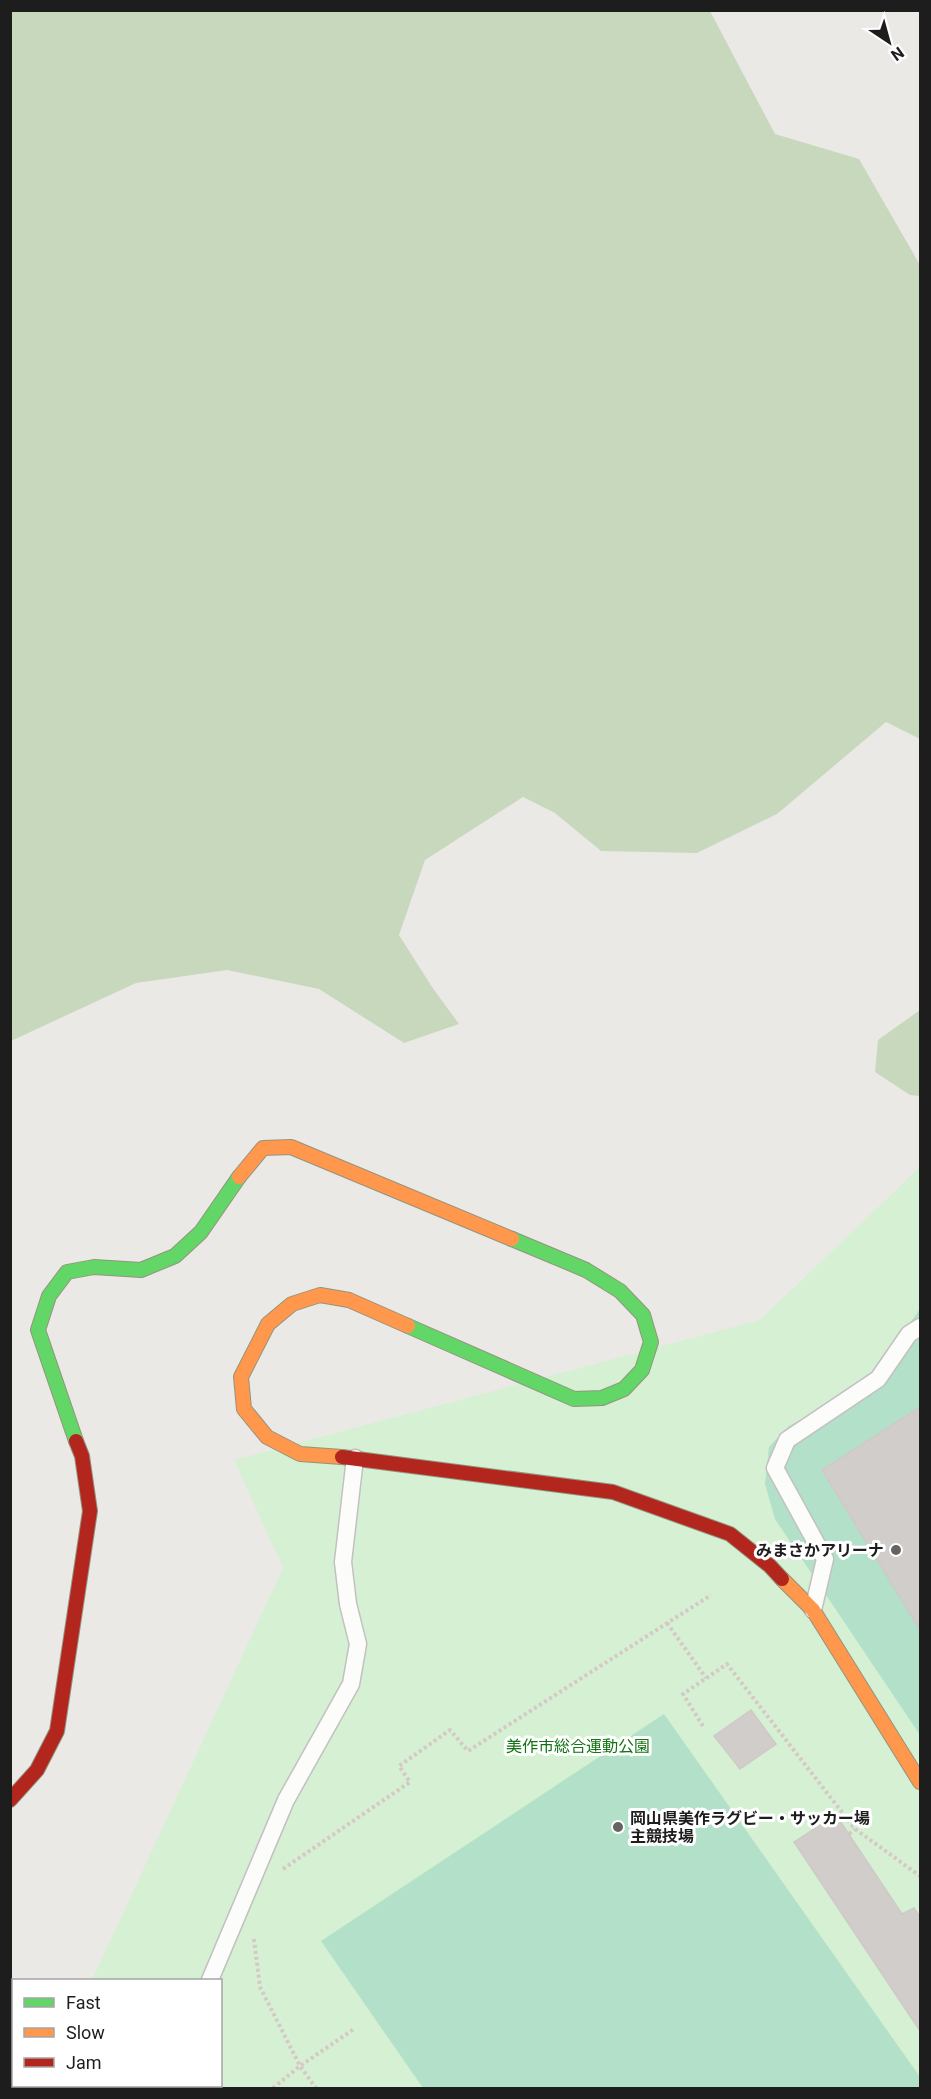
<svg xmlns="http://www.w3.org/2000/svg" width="931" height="2099" viewBox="0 0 931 2099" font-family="Roboto,'Noto Sans JP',sans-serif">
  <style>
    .forest { fill: #c8d8bd }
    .park { fill: #d5f0d3 }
    .pitch { fill: #b3e0c9 }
    .building { fill: #d0cdcb; stroke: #cecac7; stroke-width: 1.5 }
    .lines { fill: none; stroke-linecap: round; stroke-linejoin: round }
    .lane-casing { stroke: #c2c1c0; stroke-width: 19 }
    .fast-casing { stroke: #94937f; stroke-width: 16 }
    .slow-casing { stroke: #94937f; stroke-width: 16 }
    .jam-casing { stroke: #94937f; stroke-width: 16 }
    .path { stroke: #d5c8c6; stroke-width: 4; stroke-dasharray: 3 3; stroke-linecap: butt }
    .lane { stroke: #fcfcfb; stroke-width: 16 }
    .fast { stroke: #63d668; stroke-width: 14 }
    .slow { stroke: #ff974d; stroke-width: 14 }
    .jam { stroke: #b3261e; stroke-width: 14 }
    .poi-dot { fill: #656463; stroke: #fff; stroke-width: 2 }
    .labels { text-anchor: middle; stroke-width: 6; stroke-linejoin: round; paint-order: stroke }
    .poi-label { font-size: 16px; font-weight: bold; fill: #1d1d1d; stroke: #fff; text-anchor: end }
    .park-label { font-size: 16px; fill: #127413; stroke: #fff }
  </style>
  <rect width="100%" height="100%" fill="#ebe9e6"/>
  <g class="forest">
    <polygon points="10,11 710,11 775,134 859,159 920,265 920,739 886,722 777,814 697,853 601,851 555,813 523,797 425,860 399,935 432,987 459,1024 404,1043 319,989 227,970 136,983 11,1041"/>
    <polygon points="920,1010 920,1096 910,1095 875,1072 878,1040"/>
  </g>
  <polygon class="park" points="920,1167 920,2088 11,2088 11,1990 14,1991 14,2086 220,2086 220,1980 92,1980 283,1568 234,1460 760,1320"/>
  <g class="pitch">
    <polygon points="920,1309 920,1735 775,1519 765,1484 769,1447 789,1426 836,1402 877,1376 905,1330"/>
    <polygon points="664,1714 920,2077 920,2088 423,2088 321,1941"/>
  </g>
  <g class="building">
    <polygon points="920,1407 920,1630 822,1470"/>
    <polygon points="751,1710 776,1744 740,1769 714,1736"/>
    <polygon points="836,1815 902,1914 914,1908 920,1917 920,2031 794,1842"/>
    <polygon points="30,2086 71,2086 69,2088 37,2088"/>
  </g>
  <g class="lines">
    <g class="lane-casing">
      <g id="lane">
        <polyline points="813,1610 825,1559 775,1468 787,1440 878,1379 909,1334 920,1327"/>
        <polyline points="210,1980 286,1800 351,1684 358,1644 348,1604 343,1562 355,1458"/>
        <polyline points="162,2088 163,2086"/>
      </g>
    </g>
    <g class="fast-casing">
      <g id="fast">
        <polyline points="408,1326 574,1399 602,1398 624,1389 642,1370 651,1342 643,1315 620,1291 586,1270 512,1239"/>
        <polyline points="76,1441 38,1330 49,1296 67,1272 94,1267 141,1270 175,1256 201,1232 239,1177"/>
      </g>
    </g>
    <g class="slow-casing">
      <g id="slow">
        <polyline points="239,1177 263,1148 291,1147 512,1239"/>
        <polyline points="342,1457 300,1454 267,1437 244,1409 241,1377 268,1324 292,1304 320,1295 349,1300 408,1326"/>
        <polyline points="782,1579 813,1610 920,1782"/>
      </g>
    </g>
    <g class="jam-casing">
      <g id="jam">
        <polyline points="342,1457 613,1492 730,1534 770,1566 782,1579"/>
        <polyline points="10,1800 37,1770 57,1731 90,1511 82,1456 76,1441"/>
      </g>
    </g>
    <g class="path">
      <polyline points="667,1623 706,1678"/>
      <polyline points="703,1726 683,1694 727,1664 855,1829 920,1876"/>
      <polyline points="849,1834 855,1829"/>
      <polyline points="283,1869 410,1782 399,1766 450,1730 468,1751 711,1595"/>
      <polyline points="254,1939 260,1987 300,2066 316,2088"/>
      <polyline points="273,2088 300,2066 354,2029"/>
    </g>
    <use href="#lane" class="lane"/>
    <use href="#fast" class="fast"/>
    <use href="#slow" class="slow"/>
    <use href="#jam" class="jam"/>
  </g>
  <g class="poi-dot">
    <circle cx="896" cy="1550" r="6"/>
    <circle cx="618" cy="1827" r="6"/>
  </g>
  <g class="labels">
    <g class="poi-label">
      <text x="884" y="1556">みまさかアリーナ</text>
      <text x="630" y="1824" text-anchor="start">岡山県美作ラグビー・サッカー場<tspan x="630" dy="18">主競技場</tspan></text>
    </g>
    <g class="park-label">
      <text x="578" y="1752">美作市総合運動公園</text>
    </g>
  </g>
  <rect width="931" height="2099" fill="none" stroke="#1d1d1d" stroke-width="24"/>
  <rect x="12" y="1979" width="210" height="108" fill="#ffffff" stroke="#a5a5a5" stroke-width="1.5"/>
  <rect x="24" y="1998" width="30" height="9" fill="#63d668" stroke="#a5a5a5" stroke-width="1.5"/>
  <text x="66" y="2009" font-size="18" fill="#1d1d1d">Fast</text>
  <rect x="24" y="2028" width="30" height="9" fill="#ff974d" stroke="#a5a5a5" stroke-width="1.5"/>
  <text x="66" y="2039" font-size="18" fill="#1d1d1d">Slow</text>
  <rect x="24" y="2058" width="30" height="9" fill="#b3261e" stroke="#a5a5a5" stroke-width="1.5"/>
  <text x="66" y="2069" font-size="18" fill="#1d1d1d">Jam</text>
  <g transform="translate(889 42) rotate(144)" stroke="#ffffff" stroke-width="4.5" paint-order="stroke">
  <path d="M0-4.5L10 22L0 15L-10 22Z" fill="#1d1d1d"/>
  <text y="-9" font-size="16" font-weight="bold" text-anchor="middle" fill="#1d1d1d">N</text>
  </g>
</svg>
